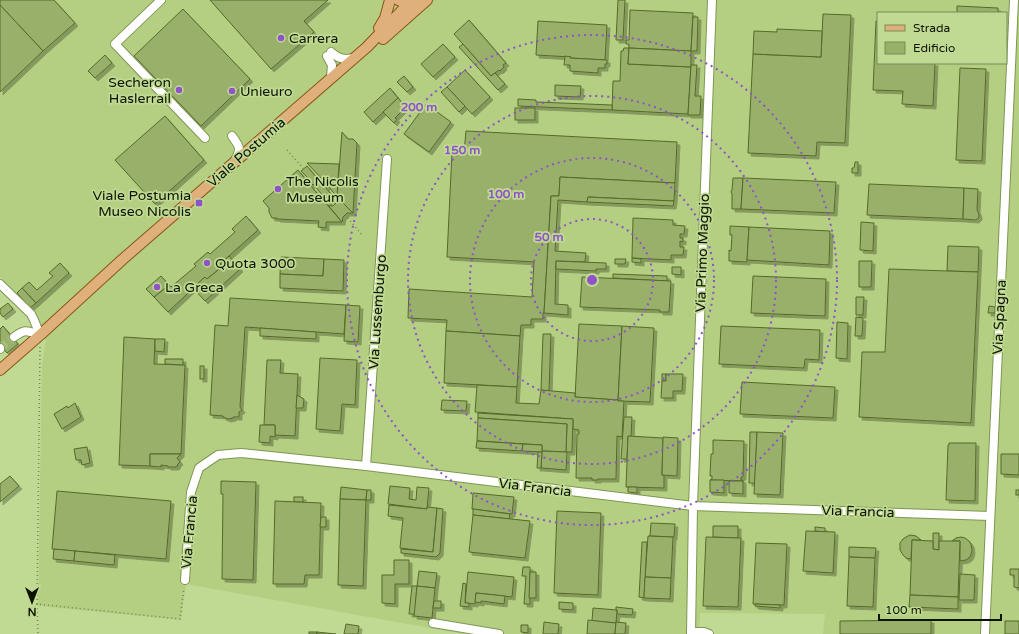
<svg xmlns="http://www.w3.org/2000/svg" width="1019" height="634" viewBox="0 0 1019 634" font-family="'Varela Round',sans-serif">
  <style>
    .built { fill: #b4cf81; fill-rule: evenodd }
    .building { fill: #99b06b; stroke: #556a26; filter: url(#shadow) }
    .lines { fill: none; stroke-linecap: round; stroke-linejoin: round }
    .minor-tunnel { stroke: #a6bc7d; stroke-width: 8; stroke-dasharray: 8 4; stroke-linecap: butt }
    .minor-casing { stroke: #7f9652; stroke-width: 10 }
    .major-casing { stroke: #875817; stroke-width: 12 }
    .path { stroke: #708251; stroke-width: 1.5; stroke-dasharray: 1 3; stroke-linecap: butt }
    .minor { stroke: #fff; stroke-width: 8 }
    .major { stroke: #dfb07b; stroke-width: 10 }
    .ring { fill: none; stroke: #8e53c9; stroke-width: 2; stroke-dasharray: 2 4 }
    .poi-dot { fill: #8e53c9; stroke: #c1da93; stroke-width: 1.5 }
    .labels { text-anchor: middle; stroke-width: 3.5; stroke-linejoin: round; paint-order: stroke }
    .poi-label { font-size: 14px; fill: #0c1400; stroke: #c1da93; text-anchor: start }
    .street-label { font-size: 14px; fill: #0c1400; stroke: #c1da93 }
    .centre { fill: #8e53c9; stroke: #c1da93; stroke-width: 2 }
    .ring-label { font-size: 12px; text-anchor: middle; font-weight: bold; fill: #8e53c9; stroke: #c1da93; stroke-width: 3.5; stroke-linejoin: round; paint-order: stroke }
  </style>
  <defs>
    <filter id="shadow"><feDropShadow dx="3" dy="3" stdDeviation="0" flood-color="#0004"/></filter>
  </defs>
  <rect width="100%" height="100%" fill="#c1da93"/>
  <path class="built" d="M0 0H1019V634H823L825 614 700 613 699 634H463L186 584 181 620 38 606 42 365 46 339 36 315 0 277ZM878 13H1006V63H878Z"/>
  <g class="building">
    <polygon points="0,0 54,0 75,23 43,51 0,5"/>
    <polygon points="210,0 328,0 304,21 314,32 271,69"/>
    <polygon points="618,0 625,0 623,40 616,40"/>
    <polygon points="0,5 43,51 0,92"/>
    <polygon points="957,6 998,8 998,13 957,13"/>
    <polygon points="183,9 250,79 201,126 134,56"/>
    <polygon points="630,10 693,13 691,51 629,48 629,44 626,44 626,40 629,40"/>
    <polygon points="823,14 851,15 845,143 817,142 816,156 748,153 753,54 821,57"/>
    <polygon points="693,17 698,17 697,51 691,51"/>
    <polygon points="469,20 506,63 503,65 504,67 500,71 499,70 491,76 454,34"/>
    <polygon points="538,21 607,25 605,60 570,58 571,57 536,55"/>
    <polygon points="876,21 878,21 878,63 935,63 933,106 902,104 903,91 873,90"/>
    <polygon points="777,29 822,31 821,57 753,54 754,31 777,32"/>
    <polygon points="443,44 455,57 433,77 421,64"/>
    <polygon points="463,44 491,76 495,73 505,84 498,90 459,47"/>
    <polygon points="624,48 629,48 628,64 691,67 688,114 612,110 613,81 620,81 621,51 623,51"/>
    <polygon points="629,48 691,51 691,67 628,64"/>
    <polygon points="105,55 112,63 95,78 88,71"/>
    <polygon points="565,56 571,57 570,58 607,60 607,64 605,64 605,68 598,68 598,73 570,71 570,65 564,65"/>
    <polygon points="691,65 697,65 695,96 701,96 700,115 688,115"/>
    <polygon points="960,68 986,69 982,161 956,160"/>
    <polygon points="465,70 490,97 472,114 447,87"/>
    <polygon points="404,76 413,87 407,92 397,82"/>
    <polygon points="555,85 581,86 580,97 555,96"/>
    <polygon points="447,87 465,106 459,112 441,92"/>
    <polygon points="390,88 398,98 373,122 364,112"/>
    <polygon points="398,98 406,107 395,118 397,119 394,123 383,112"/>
    <polygon points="518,99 536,100 536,102 612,105 612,110 518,106"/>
    <polygon points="426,104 451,122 429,152 404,134"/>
    <rect x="515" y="108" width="20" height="12"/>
    <polygon points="165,116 204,160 155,204 115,160"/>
    <polygon points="466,131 677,142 675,183 560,177 559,196 551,196 544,313 543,313 543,319 531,319 531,325 521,325 520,336 446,331 447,320 408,318 409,289 532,297 534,262 447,257 452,152 464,152"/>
    <polygon points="342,132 348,139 353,139 357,143 353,213 337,197"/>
    <polygon points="855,162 858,162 858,173 852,173 852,168 854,168"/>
    <polygon points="307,163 339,164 337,197 324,181"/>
    <polygon points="307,166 321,183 324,181 328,186 326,188 334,198 328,202 313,184 311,186 308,182 310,180 301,171"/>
    <polygon points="298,170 311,186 342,222 326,222 326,228 318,227 319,221 277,219 277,218 272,218 269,212 269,208 263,201"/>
    <polygon points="560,177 675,183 674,201 588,197 587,202 558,200 555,251 586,253 585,262 556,261 555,304 568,305 568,315 544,313 551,196 559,196"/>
    <polygon points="733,178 743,178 741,209 732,209 732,194 731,192 732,190"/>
    <polygon points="743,178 836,182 834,213 741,209"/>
    <polygon points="869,184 964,188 963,219 867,215"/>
    <polygon points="964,188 978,189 977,210 978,212 979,215 979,217 976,220 963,219"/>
    <polygon points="337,197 353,213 347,213 343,217 342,222 328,205 333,206 337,202"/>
    <polygon points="588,197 674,201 673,206 587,202"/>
    <polygon points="246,216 258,230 220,264 223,266 207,279 205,277 168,312 154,297 169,285 171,287 196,266 194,264 208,252 210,254 235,232 232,229"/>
    <polygon points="633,218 673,220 673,225 685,226 684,234 680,234 680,238 683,238 683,242 680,241 680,247 684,247 683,255 671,255 671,260 632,258"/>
    <polygon points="861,222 874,223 873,251 860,250"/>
    <polygon points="730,226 749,227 747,262 729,261 729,250 731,251 732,235 730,235"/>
    <polygon points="749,227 830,231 829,265 747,260"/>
    <polygon points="948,246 979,247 978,272 947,271"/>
    <polygon points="229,256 240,269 205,301 193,288 205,277 207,279 223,266 220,264"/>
    <polygon points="281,257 324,259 323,276 280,274"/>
    <polygon points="632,258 641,259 641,263 632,262"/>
    <polygon points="324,259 344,260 343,291 280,288 280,274 323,276"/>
    <polygon points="615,259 626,259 625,264 615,264"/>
    <polygon points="556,261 606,263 606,269 596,269 596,271 556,269"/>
    <polygon points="859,261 872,261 871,287 859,287"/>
    <polygon points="60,263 69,273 36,303 22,288 29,282 37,290 53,276 49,273"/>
    <polygon points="672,267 681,267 681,275 672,274"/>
    <polygon points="889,269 978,272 971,423 859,417 862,352 885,352"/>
    <polygon points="613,274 667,276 667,281 613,278"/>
    <polygon points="161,276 169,285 154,297 146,289"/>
    <polygon points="753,276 826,279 825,316 751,313"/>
    <polygon points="582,277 671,281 669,312 660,312 660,310 580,307"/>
    <polygon points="22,288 36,303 30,308 17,293"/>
    <polygon points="856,297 864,297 863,315 856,315"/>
    <polygon points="230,298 346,305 344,334 245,327 240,407 242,410 239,412 239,417 233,417 233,418 228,419 223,417 223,416 210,415 215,325 228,326"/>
    <polygon points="8,303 13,309 3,317 0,313 0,309"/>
    <polygon points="346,305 360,306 358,342 344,341"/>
    <polygon points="989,306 995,307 995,313 988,313"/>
    <polygon points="856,317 863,318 862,336 855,336"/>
    <polygon points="837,322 848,323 847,359 836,358"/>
    <polygon points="579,324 622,326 618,400 575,397"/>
    <polygon points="3,326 18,344 7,353 0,345 0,329"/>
    <polygon points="622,326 654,328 650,402 618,401"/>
    <polygon points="721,326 820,330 819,360 805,359 804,368 719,364"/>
    <polygon points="260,328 316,332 316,339 260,336"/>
    <polygon points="446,331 520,336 517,387 444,383"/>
    <polygon points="543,334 551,334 549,391 541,390"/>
    <polygon points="124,337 155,339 154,364 185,365 181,454 150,454 150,466 119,465"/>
    <polygon points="155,339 165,339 164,352 155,351"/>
    <polygon points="320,358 357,360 355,405 342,404 340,431 316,429"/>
    <polygon points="165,359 183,359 183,365 165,364"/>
    <polygon points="267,360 281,360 280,373 298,374 295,436 275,435 275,425 264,425"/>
    <rect x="200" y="366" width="4" height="13"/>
    <rect x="662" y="374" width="4" height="7"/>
    <polygon points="666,374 683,374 682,391 673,391 673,398 661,398 662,381 666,381"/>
    <polygon points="742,382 835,387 833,418 740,414"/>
    <polygon points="477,385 517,387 516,403 539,404 541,390 575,393 575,397 618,400 618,401 624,401 622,437 617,436 616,479 598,479 598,480 592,480 592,478 576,478 577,434 579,434 579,430 573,429 573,419 475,412"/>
    <polygon points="297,395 304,399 303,408 296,408"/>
    <polygon points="442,400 467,401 466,411 441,410"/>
    <polygon points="75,403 81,417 62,429 54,414 67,406 68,408"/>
    <polygon points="478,413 573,419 572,452 566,452 567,424 478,418"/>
    <polygon points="624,417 632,417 631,437 628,436 627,459 621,459"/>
    <polygon points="478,418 567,424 566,452 542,451 542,445 477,441"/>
    <polygon points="260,425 275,425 275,437 270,436 270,443 259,442"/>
    <polygon points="750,432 757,432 755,483 749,483"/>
    <polygon points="757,432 783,433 780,495 754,494"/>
    <polygon points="628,436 663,438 662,475 664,475 664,488 626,487"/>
    <polygon points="663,437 678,438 677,476 662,475"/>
    <polygon points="713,440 744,441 743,477 741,477 741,480 743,480 743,481 710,480 712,479 712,476 710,476 711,454 713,454"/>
    <polygon points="477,441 523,444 522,451 476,448"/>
    <polygon points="949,443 976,443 975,501 946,500 948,445 949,445"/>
    <polygon points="523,444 542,445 542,452 522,451"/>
    <polygon points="87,447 90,463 82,465 81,460 76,460 74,449"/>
    <polygon points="542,451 567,452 566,470 541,468"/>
    <polygon points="538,452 542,452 541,468 537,468"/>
    <polygon points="150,454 181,454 177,458 180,462 177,465 178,465 176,467 168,467 168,466 161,465 161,467 150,466"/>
    <polygon points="1001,454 1019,454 1019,475 1001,474"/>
    <polygon points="10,476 19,486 0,502 0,484"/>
    <polygon points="710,480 724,480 724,493 710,492"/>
    <polygon points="221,481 256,482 253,580 222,579 223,494 221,494"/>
    <polygon points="729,481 743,481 743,494 729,493"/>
    <polygon points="390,486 410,488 409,499 416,500 417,487 429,488 427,509 388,504"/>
    <polygon points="341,487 367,490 366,500 340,499"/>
    <polygon points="628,487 637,487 637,493 628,492"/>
    <polygon points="367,490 371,490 371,500 366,500"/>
    <rect x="1016" y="490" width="3" height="5"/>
    <polygon points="57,491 171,501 166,559 52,549"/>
    <polygon points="473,493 514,497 512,514 472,509"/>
    <rect x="294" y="497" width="9" height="5"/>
    <polygon points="340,499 366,500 363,586 338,585"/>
    <polygon points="275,501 321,503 319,575 305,575 304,584 273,584"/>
    <polygon points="389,505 427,509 427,507 437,508 433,552 400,548 403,518 388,516"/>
    <polygon points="437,508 443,509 440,553 436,557 401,553 401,549 433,552"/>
    <polygon points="473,509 510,514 509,519 473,515"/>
    <polygon points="557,511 601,513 598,595 554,593"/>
    <polygon points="473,515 530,521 525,558 469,552"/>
    <polygon points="321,517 326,517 326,527 320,527"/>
    <polygon points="651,523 675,524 674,537 650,536"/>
    <polygon points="713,526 738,526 738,538 713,537"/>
    <polygon points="815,527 825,528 825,532 815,531"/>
    <polygon points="806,531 835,532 833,573 803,571"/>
    <polygon points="933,533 939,533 939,550 933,549"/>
    <polygon points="910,535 916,536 921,540 912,540 911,559 906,558 903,555 900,550 900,543 903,539 906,537"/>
    <polygon points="648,536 673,537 671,578 645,577"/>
    <polygon points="706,537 741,538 738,607 703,606"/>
    <polygon points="961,537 965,538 969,541 971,544 972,550 971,555 969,558 966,560 960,561 960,541 952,541 956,538"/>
    <polygon points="912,540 933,541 933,549 939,550 939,541 960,541 958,597 910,595"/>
    <polygon points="642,542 647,542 644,598 639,597"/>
    <polygon points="756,543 787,544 784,605 753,604"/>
    <polygon points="849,547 876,548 875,558 849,557"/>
    <polygon points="54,549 75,551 74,561 53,559"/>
    <polygon points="75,551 115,555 114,565 74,561"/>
    <polygon points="849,557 875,558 873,607 847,606"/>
    <polygon points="394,560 409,560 409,584 395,584 395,604 382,603 382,575 394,575"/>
    <polygon points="523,567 530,567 530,604 524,604 526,576 522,576"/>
    <polygon points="1010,569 1019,569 1019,588 1014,587 1014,575 1010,575"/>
    <polygon points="419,571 437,573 435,588 417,586"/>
    <polygon points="468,572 514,577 512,597 476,593 475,604 465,603"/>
    <polygon points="530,572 536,572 536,598 529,598"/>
    <polygon points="960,574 975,575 974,600 959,600"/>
    <polygon points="645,577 671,578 670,599 644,598"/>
    <polygon points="463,583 466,584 465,603 469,603 469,607 460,606"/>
    <polygon points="412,586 417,586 415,614 409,614"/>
    <polygon points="417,586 435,588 432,618 414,616"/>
    <polygon points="476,593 505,596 504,604 481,601 481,603 475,602"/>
    <polygon points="910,595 958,597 958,609 909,607"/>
    <polygon points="434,601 441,601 441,608 433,608"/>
    <polygon points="559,602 573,603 573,610 559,609"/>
    <polygon points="755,604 780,605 780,608 755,606"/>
    <polygon points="616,607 633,609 632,615 617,614 617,610 616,610"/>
    <polygon points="593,608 617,610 616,623 592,621"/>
    <polygon points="588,620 616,623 615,634 587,634"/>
    <polygon points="931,620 931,634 840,634 840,621"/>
    <rect x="1005" y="621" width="14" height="13"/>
    <polygon points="544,622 559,624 558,634 543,634"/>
    <polygon points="616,622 626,623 625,634 615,634"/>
    <polygon points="346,624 359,626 358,634 344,634"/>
    <polygon points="521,625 528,625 528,633 521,632"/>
    <rect x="309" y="632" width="8" height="2"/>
    <polygon points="317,632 336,634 317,634"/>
  </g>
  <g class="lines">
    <polyline class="minor-tunnel" points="0,348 14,337"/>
    <g class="minor-casing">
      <g id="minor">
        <polyline points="161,0 115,44 205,138"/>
        <path d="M331 52C339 59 344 60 354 58"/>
        <polyline points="327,56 332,65 331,77"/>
        <path d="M232 136C241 148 241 149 234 162"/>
        <polyline points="0,284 31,314 34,320 40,335"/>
        <path d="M14 337C26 328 27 331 40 335"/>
        <polyline points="0,349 0,348"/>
        <polyline points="366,466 387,159"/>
        <polyline points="185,580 191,492 199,468 218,455 241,453 366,466 693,506 990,516"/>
        <polyline points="433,623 499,634"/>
        <polyline points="691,632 704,632 709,634"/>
        <polyline points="691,634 693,506 712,0"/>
        <polyline points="985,634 1014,0"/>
      </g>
    </g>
    <g class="major-casing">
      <g id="major">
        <polyline points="398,0 405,3 410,2"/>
        <polyline points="379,28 385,18 390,0"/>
        <polyline points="383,39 427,0"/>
        <polyline points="0,370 40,335 123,259 367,47 410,2 415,0"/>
      </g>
    </g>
    <g class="path">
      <polyline points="287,150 304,169"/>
      <polyline points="331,200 335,204"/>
      <polyline points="345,215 363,236"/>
      <polyline points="40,347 37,604 180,619 184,588"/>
      <polyline points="37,604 38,634"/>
    </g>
    <use href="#minor" class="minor"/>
    <use href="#major" class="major"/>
  </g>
  <g class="ring">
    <circle cx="592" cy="280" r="61"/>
    <circle cx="592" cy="280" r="122"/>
    <circle cx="592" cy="280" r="184"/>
    <circle cx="592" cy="280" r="245"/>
  </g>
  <g class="poi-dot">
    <circle cx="281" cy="38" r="4"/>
    <circle cx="179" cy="90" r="4"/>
    <circle cx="232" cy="91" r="4"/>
    <circle cx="278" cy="189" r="4"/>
    <rect x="195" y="199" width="8" height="8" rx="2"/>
    <circle cx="207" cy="263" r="4"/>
    <circle cx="157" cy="287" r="4"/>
  </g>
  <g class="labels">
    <g class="poi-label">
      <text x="289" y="43">Carrera</text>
      <text x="171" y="87" text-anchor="end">Secheron<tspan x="171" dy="16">Haslerrail</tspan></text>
      <text x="240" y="96">Unieuro</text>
      <text x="286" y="186">The Nicolis<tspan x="286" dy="16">Museum</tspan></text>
      <text x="191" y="200" text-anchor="end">Viale Postumia<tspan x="191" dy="16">Museo Nicolis</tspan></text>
      <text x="215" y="268">Quota 3000</text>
      <text x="165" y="292">La Greca</text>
    </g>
    <g class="street-label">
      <text transform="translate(246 152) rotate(-41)" y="5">Viale Postumia</text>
      <text transform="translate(702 253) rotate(-88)" y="5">Via Primo Maggio</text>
      <text transform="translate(377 312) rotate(-86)" y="5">Via Lussemburgo</text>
      <text transform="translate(999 317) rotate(-87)" y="5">Via Spagna</text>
      <text transform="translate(535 487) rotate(7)" y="5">Via Francia</text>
      <text transform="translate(858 511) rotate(2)" y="5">Via Francia</text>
      <text transform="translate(189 532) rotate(-85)" y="5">Via Francia</text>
    </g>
  </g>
  <circle cx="592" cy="280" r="6" class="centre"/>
  <g class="ring-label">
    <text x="419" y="111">200 m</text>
    <text x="462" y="154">150 m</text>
    <text x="506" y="198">100 m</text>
    <text x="549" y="241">50 m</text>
  </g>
  <rect x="877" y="12" width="130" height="52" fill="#c1da93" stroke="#798b58"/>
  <rect x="885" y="25" width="20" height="6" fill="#dfb07b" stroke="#798b58"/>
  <text x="913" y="32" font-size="12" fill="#0c1400">Strada</text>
  <rect x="885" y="42" width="20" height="12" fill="#99b06b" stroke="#798b58"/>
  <text x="913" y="52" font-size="12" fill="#0c1400">Edificio</text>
  <g transform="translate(32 602) rotate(180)" stroke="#c1da93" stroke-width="3" paint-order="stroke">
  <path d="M0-3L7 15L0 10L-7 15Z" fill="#0c1400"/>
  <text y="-6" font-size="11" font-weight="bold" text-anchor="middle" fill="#0c1400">N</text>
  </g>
  <path d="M879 614v6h122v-6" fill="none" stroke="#0c1400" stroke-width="2"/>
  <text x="885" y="614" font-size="12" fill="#0c1400" stroke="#c1da93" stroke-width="3" paint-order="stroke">100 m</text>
</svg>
